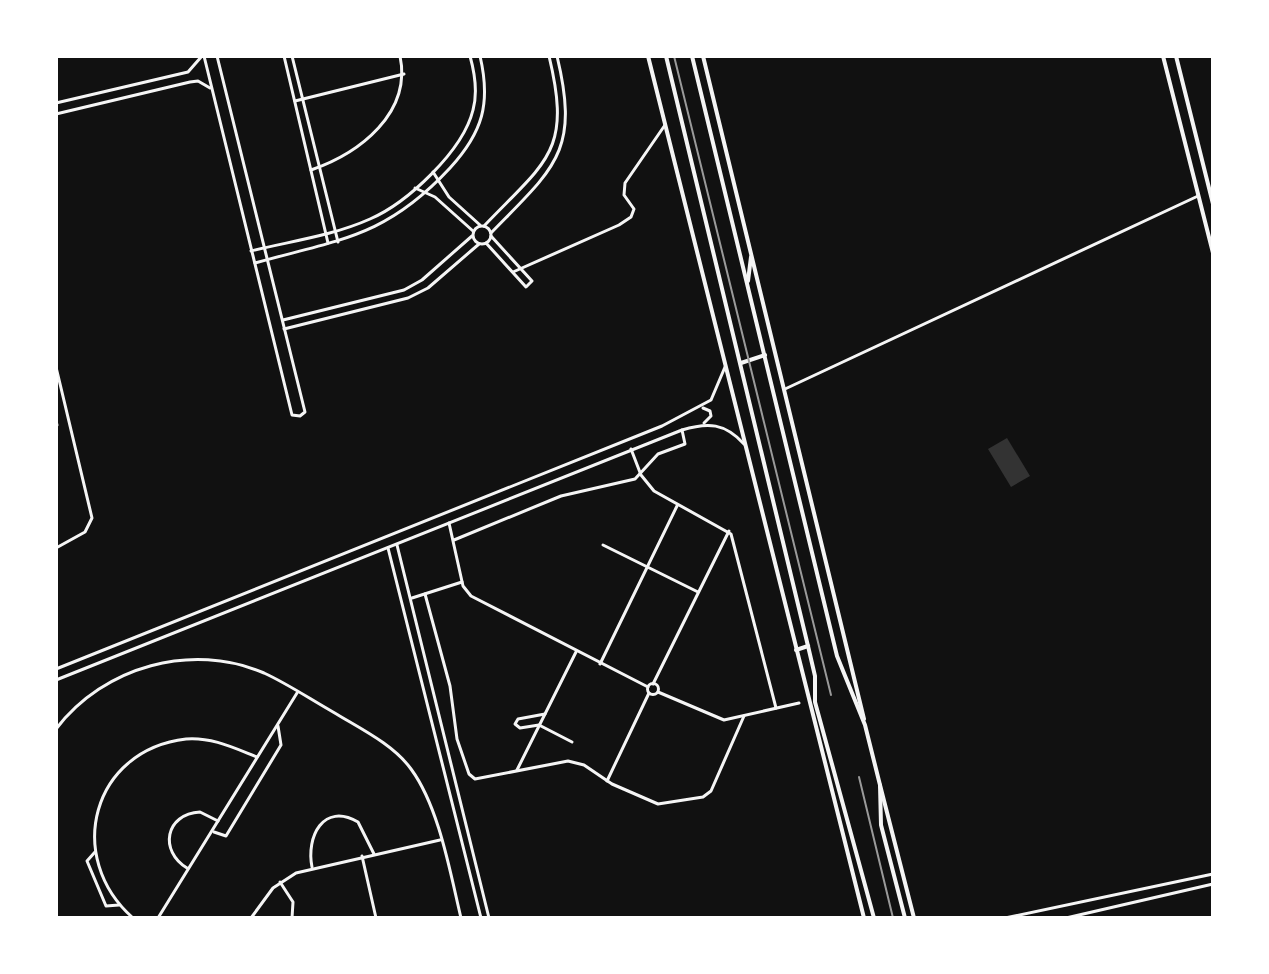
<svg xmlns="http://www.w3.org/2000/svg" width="1269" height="974" viewBox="0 0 1269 974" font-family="'Public Sans',sans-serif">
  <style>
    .water { fill: #333 }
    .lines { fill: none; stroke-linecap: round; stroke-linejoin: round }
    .minor { stroke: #f5f5f5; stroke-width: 3 }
    .tertiary { stroke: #f5f5f5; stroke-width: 3 }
    .secondary { stroke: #f5f5f5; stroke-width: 4 }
    .trunk { stroke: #f5f5f5; stroke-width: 4 }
    .rail { stroke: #9a9a9a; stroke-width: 2 }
  </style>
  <rect width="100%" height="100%" fill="#111"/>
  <polygon class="water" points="1007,438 1030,476 1011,487 988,449"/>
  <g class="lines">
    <g class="minor">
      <polyline points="284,56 328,243"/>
      <polyline points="292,56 338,242"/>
      <polyline points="295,101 404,74"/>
      <path d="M311 170C360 153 412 113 400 56"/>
      <polyline points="433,172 449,197 480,225"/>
      <polyline points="415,188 435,197 473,231"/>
      <circle cx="482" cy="235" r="9"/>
      <path d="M484 226C547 160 572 152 549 56"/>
      <path d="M491 233C555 167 580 152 557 56"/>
      <polyline points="486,243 526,287 532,281 491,236"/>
      <path d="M251 251C291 241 332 236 370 219 407 203 463 151 473 110 478 92 475 74 470 56"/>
      <path d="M255 263C341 239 386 237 450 168 483 132 491 103 480 56"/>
      <polyline points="513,272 619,225 631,217 634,209 624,195 625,183 665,125"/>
      <polyline points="283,320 404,290 422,280 472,236"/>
      <polyline points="284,329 408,298 428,288 479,244"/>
      <polyline points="785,389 1198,196"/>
      <polyline points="703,408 710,411 711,416 704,423"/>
      <polyline points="631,449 641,475 654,491 731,534 776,708"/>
      <polyline points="449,523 463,586 471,596 648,687"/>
      <polyline points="454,540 561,496 635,479 658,454 685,444 682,430"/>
      <polyline points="397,545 489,918"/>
      <polyline points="603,545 698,592"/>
      <polyline points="388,548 481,918"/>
      <polyline points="425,594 450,686 457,739 469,774 475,779 568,761 584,765 612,784 658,804 703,797 711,791 744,716"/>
      <polyline points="412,598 462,582"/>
      <polyline points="600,664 677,506"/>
      <polyline points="56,669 662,426 711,400 725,367"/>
      <path d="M56 680 682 430C708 422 725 423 744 444"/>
      <circle cx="653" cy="689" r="5.5"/>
      <polyline points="653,684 729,531"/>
      <polyline points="658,692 724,720 799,703"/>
      <polyline points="545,714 518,719 515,724 520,728 539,725 572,742"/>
      <path d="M56 729C104 666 192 642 264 673 288 684 310 699 333 712 359 728 393 744 411 769 439 807 450 872 461 918"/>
      <polyline points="517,770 576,652"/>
      <polyline points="607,781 649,693"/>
      <polyline points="214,832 226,836 281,745 278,726"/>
      <polyline points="95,852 87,861 106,906 119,905"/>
      <polyline points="362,856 376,918"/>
      <path d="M312 867C306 837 323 802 358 822L374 854"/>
      <path d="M187 868C159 851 165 814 200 812L218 821"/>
      <polyline points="280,882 293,902 292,918"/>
      <path d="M133 918C64 857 92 750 186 739 212 737 234 748 257 757"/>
      <polyline points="158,918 297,693"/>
      <polyline points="251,918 273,888 296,873 440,840"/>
      <polyline points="1005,918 1213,874"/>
      <polyline points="1066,918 1213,884"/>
    </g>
    <g class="tertiary">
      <polyline points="204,56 292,415 300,416 305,412 217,56"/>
      <polyline points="56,103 188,72 202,56"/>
      <polyline points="56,114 190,82 198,81 210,88"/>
      <polyline points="56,367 92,518 85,532 56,548"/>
      <polyline points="56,421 57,425"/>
    </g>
    <g class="secondary">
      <polyline points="648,56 864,918"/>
      <polyline points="703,56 864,719"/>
      <polyline points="1163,56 1213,253"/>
      <polyline points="1176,56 1213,204"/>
      <polyline points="880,785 914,918"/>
    </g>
    <g class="trunk">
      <polyline points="666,56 808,646 815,676 815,702 874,918"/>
      <polyline points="692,56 837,656 865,725 880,785 881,825 905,918"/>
      <polyline points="748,281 751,257"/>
      <polyline points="741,363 765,355"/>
      <polyline points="796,650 808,646"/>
    </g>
    <g class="rail">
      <polyline points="674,56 831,695"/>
      <polyline points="859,777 893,918"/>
    </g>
  </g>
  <rect width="1269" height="974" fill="none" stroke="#ffffff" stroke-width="116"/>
</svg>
